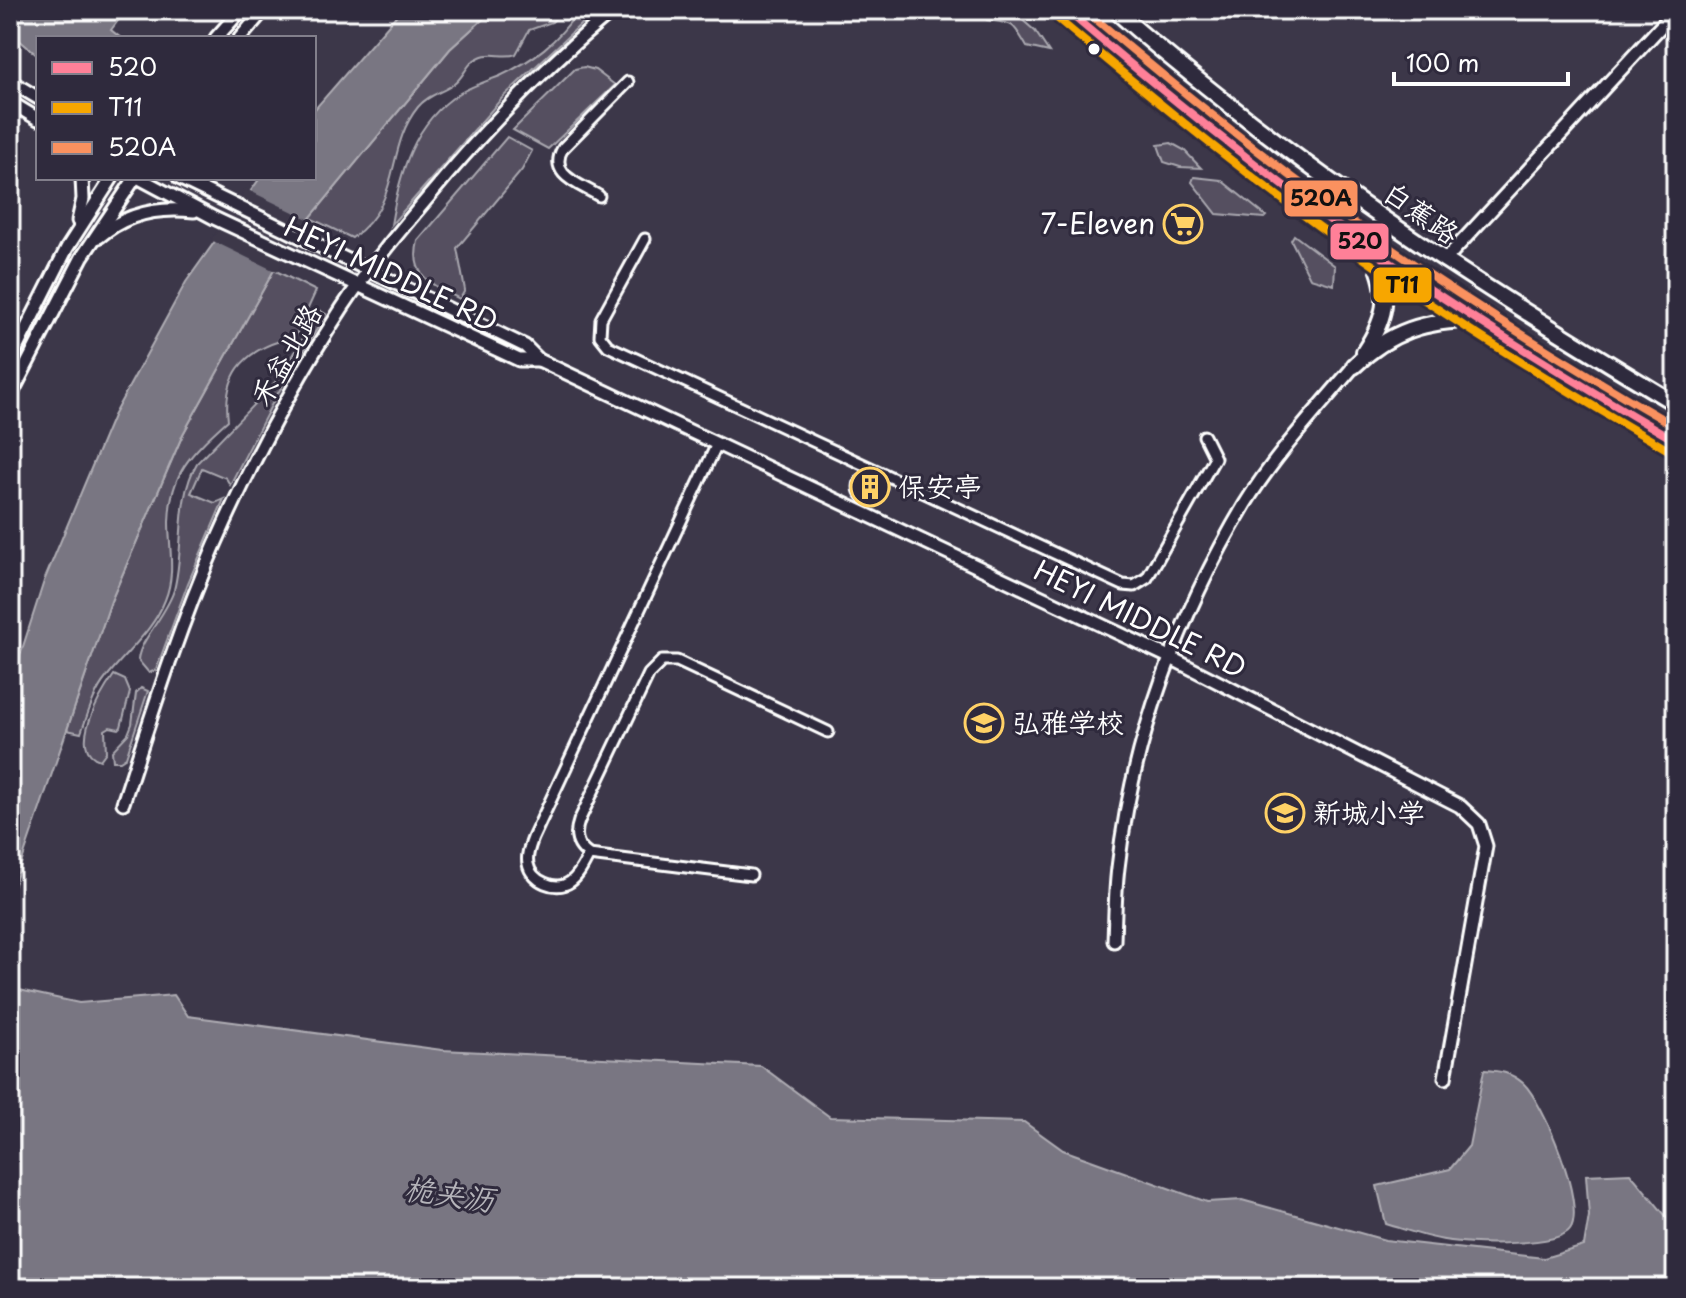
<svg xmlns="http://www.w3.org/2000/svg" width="1686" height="1298" viewBox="0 0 1686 1298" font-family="'Playpen Sans','LXGW WenKai TC',sans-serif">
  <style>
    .green { fill: #555060; stroke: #aaa8b0; stroke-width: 2 }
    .water { fill: #797682; stroke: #afadb4; stroke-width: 2 }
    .pier { fill: #3c3749 }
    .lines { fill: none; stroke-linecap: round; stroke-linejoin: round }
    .minor-casing { stroke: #fff; stroke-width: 15 }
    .tertiary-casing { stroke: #fff; stroke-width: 17 }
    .primary-casing { stroke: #fff; stroke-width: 20 }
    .minor { stroke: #2f2a3d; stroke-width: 9 }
    .tertiary { stroke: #2f2a3d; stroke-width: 11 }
    .primary { stroke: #2f2a3d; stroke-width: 14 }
    .bus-1-casing { stroke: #2f2a3d; stroke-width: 14 }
    .bus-2-casing { stroke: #2f2a3d; stroke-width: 14 }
    .bus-3-casing { stroke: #2f2a3d; stroke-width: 14 }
    .bus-1 { stroke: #ff8098; stroke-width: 8 }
    .bus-2 { stroke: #f7a600; stroke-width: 8 }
    .bus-3 { stroke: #fa915f; stroke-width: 8 }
    .bus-dot { fill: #fff; stroke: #2f2a3d; stroke-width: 3 }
    .labels { text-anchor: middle; stroke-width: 6; stroke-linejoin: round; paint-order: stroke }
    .street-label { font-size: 28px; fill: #fff; stroke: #2f2a3d }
    .poi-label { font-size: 28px; fill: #fff; stroke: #2f2a3d; text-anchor: start }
    .water-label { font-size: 30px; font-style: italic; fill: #b5b4ba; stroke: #2f2a3d }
    .line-badge { stroke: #2f2a3d; stroke-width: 3 }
    .pale-badge-label { font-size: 22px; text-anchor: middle; font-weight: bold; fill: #111 }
  </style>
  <rect width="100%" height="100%" fill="#3c3749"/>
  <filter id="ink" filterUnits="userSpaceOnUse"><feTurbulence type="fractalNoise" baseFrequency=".0125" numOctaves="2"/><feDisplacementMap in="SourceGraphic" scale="16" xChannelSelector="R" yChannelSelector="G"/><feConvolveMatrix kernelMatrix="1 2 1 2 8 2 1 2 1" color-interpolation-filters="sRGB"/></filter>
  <g filter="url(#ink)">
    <g class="green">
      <path d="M493 10H563L552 22 529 30 516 54C504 59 492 51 480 57 467 62 464 77 454 84 442 93 429 94 418 107 384 149 404 201 352 238L310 218 450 49Z"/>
      <path d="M579 10H596L503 97 391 225C399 175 413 122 460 93 472 86 487 81 500 76 534 60 558 41 579 10Z"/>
      <path d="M983 10H1011L1035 31 1049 52 1027 47C1012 22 1016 24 987 20Z"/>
      <polygon points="584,67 595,70 615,85 548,149 513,130 575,69"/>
      <path d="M507 137 532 151 522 170 457 248 465 290 460 299C433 285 409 277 418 241Z"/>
      <polygon points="1171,143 1184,150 1201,168 1180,167 1164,162 1158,145"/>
      <polygon points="1194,177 1221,180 1266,216 1264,218 1217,214 1192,182"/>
      <polygon points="1294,235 1335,266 1334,285 1310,278 1291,240"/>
      <path d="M274 270 316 291 295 337C248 347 222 371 228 420 193 452 170 471 169 522 169 549 176 573 165 600 153 631 126 652 106 678 93 694 88 714 81 733L67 730 111 601 183 434Z"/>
      <path d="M319 310 326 314 275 398 230 485 226 478 202 468 191 493 215 503 224 499 188 583 156 670 149 673 138 660C139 641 167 614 174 590 185 548 175 501 197 463L282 375Z"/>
      <path d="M114 675 125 680 130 692 121 727 119 729 110 727 105 730 106 752 100 760C66 750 102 692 114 675Z"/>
      <polygon points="141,688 148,691 126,757 120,761 113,761 112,751 128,734 132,724 136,693"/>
    </g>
    <g class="water">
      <polygon points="10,10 126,10 111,30 121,38 38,38 38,56 11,33"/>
      <polygon points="401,10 493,10 450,49 310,218 274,270 183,434 111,601 10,896 10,687 44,581 113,416 186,282 260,178 314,178 314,110"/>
      <polygon points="10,988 79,1003 174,995 188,1016 442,1050 761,1066 830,1117 1024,1122 1063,1150 1207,1202 1242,1200 1385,1240 1544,1258 1584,1246 1589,1216 1586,1175 1630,1173 1676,1228 1676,1288 10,1288"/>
      <path d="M1484 1070C1500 1071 1510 1072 1523 1083 1543 1101 1587 1206 1570 1229 1558 1247 1474 1244 1451 1241 1430 1239 1407 1230 1386 1224L1377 1186 1450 1169 1469 1146Z"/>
    </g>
    <polygon class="pier" points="246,189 312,221 277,272 211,240"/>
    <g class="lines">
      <g class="minor-casing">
        <g id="minor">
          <path d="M599 196C580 184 547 175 563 148L628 82"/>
          <polyline points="645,239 601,319 600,336 608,346 1123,585 1134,586 1147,578 1215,458 1204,436"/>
          <circle cx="870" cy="487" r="11"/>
          <path d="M589 855C584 864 579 876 570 882 556 892 531 881 528 864 526 855 530 846 533 838L717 444"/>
          <path d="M751 875 589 855C576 846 574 835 579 821L649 674 662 661H677L828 732"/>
        </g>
      </g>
      <g class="tertiary-casing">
        <g id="tertiary">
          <polyline points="216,38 241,10"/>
          <polyline points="240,38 264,10"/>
          <polyline points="10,81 38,98"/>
          <polyline points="10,102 38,119"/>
          <polyline points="139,178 214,218 519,360 539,360"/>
          <polyline points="179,178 525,346 539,360 1169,657 1460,806 1479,824 1486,846 1445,1078"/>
          <polyline points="78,221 83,199 82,178"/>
          <path d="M99 237C126 213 159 207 194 211"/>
          <polyline points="1444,261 1676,10"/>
          <polyline points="10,361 67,248 112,178"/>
          <polyline points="10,397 82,257 135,178"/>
          <path d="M123 803C151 717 178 630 214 547 250 465 293 383 342 308 373 261 411 218 447 175 498 116 553 59 614 10"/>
          <path d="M1114 941C1115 917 1115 892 1118 868 1132 740 1179 615 1245 504 1275 455 1317 410 1354 366"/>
        </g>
      </g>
      <g class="primary-casing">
        <g id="primary">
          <path d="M1066 10C1165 94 1266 176 1372 250 1471 318 1572 381 1676 441"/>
          <path d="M1115 10C1151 43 1189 73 1227 103 1369 216 1521 311 1676 404"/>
          <path d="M1364 352C1390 312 1390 291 1370 249"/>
          <path d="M1354 366C1390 331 1426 320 1476 320"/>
        </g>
      </g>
      <use href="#minor" class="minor"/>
      <use href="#tertiary" class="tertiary"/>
      <use href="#primary" class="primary"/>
      <g class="bus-1-casing">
        <path id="bus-1" d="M1066 10C1165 94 1266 176 1372 250 1470 318 1573 381 1676 441"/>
      </g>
      <g class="bus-2-casing">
        <path id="bus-2" d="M1058 19C1157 102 1257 184 1363 258 1462 328 1566 391 1670 451"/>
      </g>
      <g class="bus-3-casing">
        <path id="bus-3" d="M1085 10C1179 90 1276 168 1377 239 1474 306 1574 368 1676 427"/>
      </g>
      <use href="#bus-1" class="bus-1"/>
      <use href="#bus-2" class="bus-2"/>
      <use href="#bus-3" class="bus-3"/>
    </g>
  </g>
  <defs>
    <g id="supermarket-ring" transform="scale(2)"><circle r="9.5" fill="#2f2a3d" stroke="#ffd166" stroke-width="1.5"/><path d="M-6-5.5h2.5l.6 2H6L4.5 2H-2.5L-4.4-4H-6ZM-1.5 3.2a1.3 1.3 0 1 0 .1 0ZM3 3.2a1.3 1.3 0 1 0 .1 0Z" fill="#ffd166"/></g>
    <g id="building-ring" transform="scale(2)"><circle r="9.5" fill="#2f2a3d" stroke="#ffd166" stroke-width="1.5"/><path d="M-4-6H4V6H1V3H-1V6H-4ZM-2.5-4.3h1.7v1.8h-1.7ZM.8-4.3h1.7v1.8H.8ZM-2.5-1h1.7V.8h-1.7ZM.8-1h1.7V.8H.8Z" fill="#ffd166"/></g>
    <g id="school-ring" transform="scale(2)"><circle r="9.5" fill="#2f2a3d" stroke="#ffd166" stroke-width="1.5"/><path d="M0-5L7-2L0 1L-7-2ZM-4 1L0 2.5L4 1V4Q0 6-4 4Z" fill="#ffd166"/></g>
  </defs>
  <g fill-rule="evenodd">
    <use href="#supermarket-ring" x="1183" y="224"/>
    <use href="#building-ring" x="870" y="487"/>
    <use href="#school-ring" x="984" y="723"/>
    <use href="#school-ring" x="1285" y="813"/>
  </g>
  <circle class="bus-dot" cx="1094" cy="49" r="7"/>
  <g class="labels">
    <g class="street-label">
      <text transform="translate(1421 213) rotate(35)" y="10">白蕉路</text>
      <text transform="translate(391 274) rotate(25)" y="10">HEYI MIDDLE RD</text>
      <text transform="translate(286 355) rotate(-60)" y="10">禾益北路</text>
      <text transform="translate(1140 619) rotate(26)" y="10">HEYI MIDDLE RD</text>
    </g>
    <g class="poi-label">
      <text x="1155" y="234" text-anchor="end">7-Eleven</text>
      <text x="898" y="497">保安亭</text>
      <text x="1012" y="733">弘雅学校</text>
      <text x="1313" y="823">新城小学</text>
    </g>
    <g class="water-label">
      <text transform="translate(449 1195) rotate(8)" y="10">桅夹沥</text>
    </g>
  </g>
  <g class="line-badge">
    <rect x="1283" y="179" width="76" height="39" rx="8" fill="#fa915f"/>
    <rect x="1329" y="222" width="61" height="39" rx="8" fill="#ff8098"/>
    <rect x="1372" y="266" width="61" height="38" rx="8" fill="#f7a600"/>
  </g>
  <g class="pale-badge-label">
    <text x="1321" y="206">520A</text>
    <text x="1360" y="249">520</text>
    <text x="1402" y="293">T11</text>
  </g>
  <rect width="1686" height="1298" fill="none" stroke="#2f2a3d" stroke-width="40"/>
  <rect x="20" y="20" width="1646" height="1258" fill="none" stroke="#fff" stroke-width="3" filter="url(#ink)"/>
  <rect x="36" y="36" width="280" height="144" fill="#2f2a3d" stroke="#827f8b" stroke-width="2"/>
  <rect x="52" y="62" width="40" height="12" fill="#ff8098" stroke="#827f8b" stroke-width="2"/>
  <text x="108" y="76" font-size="24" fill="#ffffff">520</text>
  <rect x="52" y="102" width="40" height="12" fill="#f7a600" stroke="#827f8b" stroke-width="2"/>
  <text x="108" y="116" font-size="24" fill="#ffffff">T11</text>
  <rect x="52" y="142" width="40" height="12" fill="#fa915f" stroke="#827f8b" stroke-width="2"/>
  <text x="108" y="156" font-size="24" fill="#ffffff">520A</text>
  <path d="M1394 72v12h174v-12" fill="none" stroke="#ffffff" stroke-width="4"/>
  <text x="1406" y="72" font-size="24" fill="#ffffff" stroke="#2f2a3d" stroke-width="6" paint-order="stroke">100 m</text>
</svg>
